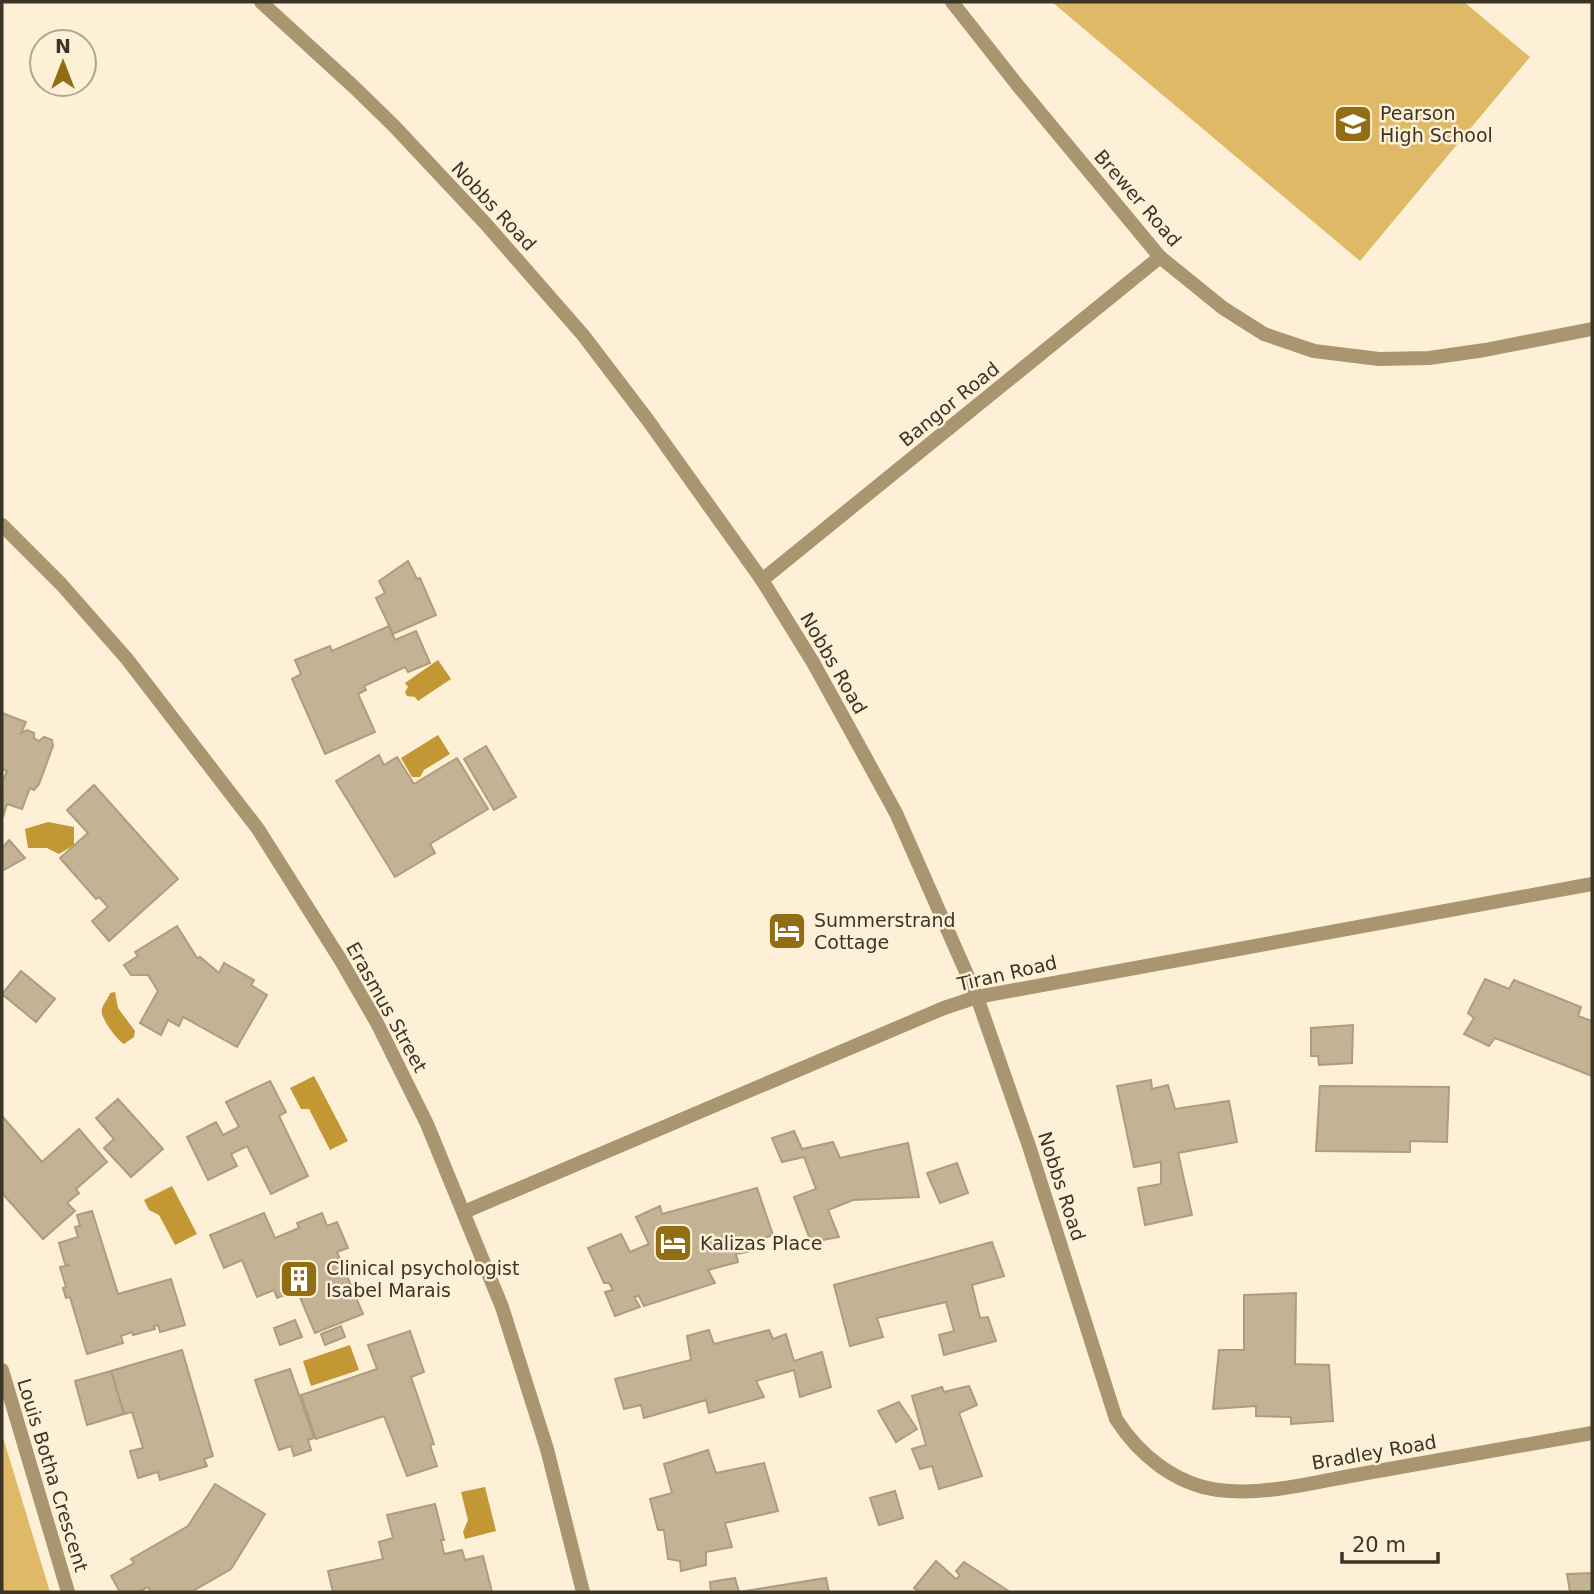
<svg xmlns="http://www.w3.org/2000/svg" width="1594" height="1594" viewBox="0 0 1594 1594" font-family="'DejaVu Sans',sans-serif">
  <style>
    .green { fill: #e0b967 }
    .water { fill: #c39734 }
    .building { fill: #c3b394; stroke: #ad9d7e; stroke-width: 2 }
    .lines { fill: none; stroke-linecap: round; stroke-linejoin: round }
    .street { stroke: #a99671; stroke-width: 14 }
    .labels { text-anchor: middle; stroke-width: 5; stroke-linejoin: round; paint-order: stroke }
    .poi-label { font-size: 19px; fill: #3b3528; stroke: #fdf0d6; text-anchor: start }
    .street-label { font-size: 19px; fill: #3b3528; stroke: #fdf0d6 }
  </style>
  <rect width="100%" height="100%" fill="#fdf0d6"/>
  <g class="green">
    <polygon points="1052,2 1464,2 1530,57 1360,261"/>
    <polygon points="2,1434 50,1592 2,1592"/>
  </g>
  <g class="water">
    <polygon points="438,660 451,679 418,701 415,697 407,696 405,692 408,687 405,683"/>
    <polygon points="438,735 450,754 424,770 420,777 412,777 401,758"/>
    <polygon points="48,822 74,827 74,845 59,854 47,848 28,848 25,829"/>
    <path d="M115 992 118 1008 135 1031 134 1037 124 1044C118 1041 99 1017 102 1009 103 1004 108 999 110 993Z"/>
    <polygon points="314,1076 348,1141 330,1150 309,1109 301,1109 290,1088"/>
    <polygon points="172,1186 197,1234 175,1245 159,1215 149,1210 144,1200"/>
    <polygon points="350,1345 359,1370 311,1386 303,1361"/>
    <polygon points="485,1487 496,1531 465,1539 463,1532 468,1520 461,1492"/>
  </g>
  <g class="building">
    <polygon points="408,561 417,579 420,578 436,615 393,634 376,598 385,593 379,581"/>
    <polygon points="389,626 395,640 416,631 430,663 408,672 405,667 364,686 366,690 358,694 375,732 325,754 292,679 301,674 295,660 330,646 332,651"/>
    <polygon points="2,713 26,722 21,733 27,730 34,733 34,738 39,741 44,737 52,740 53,746 39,784 34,790 30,788 22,809 7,804 3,817 2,783 7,771 2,769"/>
    <polygon points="486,746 516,797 494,810 464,759"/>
    <polygon points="379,755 384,765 397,757 414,784 457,758 488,809 430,844 435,853 395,877 336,781"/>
    <polygon points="94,785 178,879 109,941 92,921 108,907 99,897 96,899 60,858 88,833 67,810"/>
    <polygon points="9,840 25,858 2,871 2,848"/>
    <polygon points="177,926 197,958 200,957 219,973 224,963 254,980 251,985 267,995 237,1047 183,1017 179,1026 168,1020 161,1035 140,1023 158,991 148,975 131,975 124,965 138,956 135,952"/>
    <polygon points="21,971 55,999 36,1022 2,994"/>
    <polygon points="1485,979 1509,989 1514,980 1581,1007 1578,1016 1592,1021 1592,1076 1495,1038 1489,1046 1464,1034 1474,1018 1468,1013"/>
    <polygon points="1353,1025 1352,1063 1319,1065 1318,1056 1311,1056 1311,1028"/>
    <polygon points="1151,1080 1152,1089 1168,1085 1175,1109 1229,1101 1237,1142 1178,1153 1192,1215 1145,1225 1138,1188 1161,1184 1161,1162 1134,1167 1117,1086"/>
    <polygon points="270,1081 286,1112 279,1116 308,1176 271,1194 247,1146 231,1154 237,1166 208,1180 187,1137 216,1122 223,1135 239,1127 226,1102"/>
    <polygon points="1320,1086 1449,1087 1447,1142 1410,1141 1410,1152 1316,1151"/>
    <polygon points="118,1099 163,1149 131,1177 104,1148 114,1139 96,1118"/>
    <polygon points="2,1116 42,1162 79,1129 107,1162 76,1189 79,1193 67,1203 75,1211 43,1239 2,1193"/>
    <polygon points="794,1131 802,1149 833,1142 840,1158 908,1143 919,1197 853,1200 828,1210 839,1237 811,1242 794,1197 816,1189 804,1157 782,1162 772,1138"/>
    <polygon points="957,1163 968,1193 940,1203 927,1173"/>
    <polygon points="757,1188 773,1235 748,1243 752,1251 736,1254 738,1262 708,1270 715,1283 644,1306 639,1296 634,1297 640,1307 615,1316 605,1292 613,1290 609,1283 604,1283 588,1248 621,1234 630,1252 649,1244 636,1217 660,1206 662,1214"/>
    <polygon points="92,1211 118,1294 171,1279 185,1325 160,1332 158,1325 154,1326 155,1329 133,1335 132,1332 121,1336 123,1343 87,1354 70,1297 66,1298 63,1288 66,1287 60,1267 70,1265 65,1264 59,1243 78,1237 75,1227 80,1226 77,1215"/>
    <polygon points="264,1213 275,1238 299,1228 297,1223 322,1213 327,1226 337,1222 348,1248 337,1252 363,1314 315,1333 297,1290 277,1298 274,1290 257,1297 242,1260 224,1268 210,1235"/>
    <polygon points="992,1242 1004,1276 972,1285 980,1318 988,1317 996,1341 944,1355 939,1335 954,1331 946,1302 877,1318 883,1337 850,1346 834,1285"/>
    <polygon points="1296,1293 1295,1364 1329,1365 1333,1421 1291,1424 1291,1417 1256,1416 1256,1406 1213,1409 1219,1350 1244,1350 1244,1295"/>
    <polygon points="295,1320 302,1337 280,1345 274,1328"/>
    <polygon points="341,1326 345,1337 325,1345 321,1334"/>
    <polygon points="709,1330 714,1344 769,1330 773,1339 786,1334 794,1361 822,1352 831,1387 800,1397 794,1370 756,1381 764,1397 709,1413 706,1400 644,1418 641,1405 624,1409 615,1379 691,1360 687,1336"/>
    <polygon points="410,1331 424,1372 411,1377 434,1444 430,1445 437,1466 407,1476 384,1416 316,1439 301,1395 377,1369 368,1345"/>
    <polygon points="182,1350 213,1456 204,1459 207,1466 160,1480 158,1472 138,1478 130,1451 143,1448 132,1412 124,1414 111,1371"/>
    <polygon points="290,1369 314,1438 308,1440 311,1450 294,1456 291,1446 279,1450 255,1380"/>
    <polygon points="111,1371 124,1414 87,1425 75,1381"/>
    <polygon points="969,1386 977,1405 959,1413 982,1476 939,1489 932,1466 920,1469 912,1449 926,1445 912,1396 942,1387 944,1392"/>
    <polygon points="899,1402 917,1429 896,1442 878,1411"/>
    <polygon points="708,1450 716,1473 764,1463 778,1511 725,1523 732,1547 706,1552 706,1565 681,1571 680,1561 668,1559 664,1530 658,1530 650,1499 672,1493 664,1464"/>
    <polygon points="215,1484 265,1514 231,1569 191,1592 151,1592 148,1587 138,1592 120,1592 111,1576 134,1563 131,1559 188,1526"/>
    <polygon points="895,1491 903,1518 879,1525 870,1498"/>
    <polygon points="435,1504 444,1540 441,1540 444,1554 462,1550 465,1560 483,1556 492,1592 333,1592 328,1571 383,1559 379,1542 393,1538 387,1515"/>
    <polygon points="936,1561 956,1579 960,1576 956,1571 964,1562 1010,1592 920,1592 914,1588"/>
    <polygon points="1592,1573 1592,1592 1570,1592 1567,1574"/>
    <polygon points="735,1578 739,1592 826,1578 829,1592 711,1592 710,1582"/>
  </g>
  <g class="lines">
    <g class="street">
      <path d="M261 2 354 87 394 126 485 223 583 335 647 419 762 580 814 664 896 813 977 997 1029 1146 1116 1419C1139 1455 1175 1484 1218 1490 1264 1496 1316 1482 1361 1474 1438 1460 1515 1447 1592 1433"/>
      <polyline points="952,2 1019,87 1160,257 1223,308 1264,334 1314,351 1379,359 1429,358 1485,350 1592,329"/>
      <polyline points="2,525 61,584 127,659 258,829 340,959 377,1023 427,1124 502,1307 547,1449 583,1592"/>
      <polyline points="762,580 1160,257"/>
      <polyline points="464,1212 944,1008 977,997 1592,884"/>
      <polyline points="2,1370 68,1592"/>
    </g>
  </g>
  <defs>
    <g id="school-square" transform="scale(2.0125)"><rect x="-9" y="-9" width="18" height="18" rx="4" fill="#916d13" stroke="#fdf0d6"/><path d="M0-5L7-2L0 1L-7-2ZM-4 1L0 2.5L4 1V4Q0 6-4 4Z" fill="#fff"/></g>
    <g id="hotel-square" transform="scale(2.0125)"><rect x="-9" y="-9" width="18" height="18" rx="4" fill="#916d13" stroke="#fdf0d6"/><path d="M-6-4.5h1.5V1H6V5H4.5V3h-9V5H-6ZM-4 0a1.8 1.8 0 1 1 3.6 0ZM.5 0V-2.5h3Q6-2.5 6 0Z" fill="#fff"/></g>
    <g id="building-square" transform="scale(2.0125)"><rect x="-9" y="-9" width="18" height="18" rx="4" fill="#916d13" stroke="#fdf0d6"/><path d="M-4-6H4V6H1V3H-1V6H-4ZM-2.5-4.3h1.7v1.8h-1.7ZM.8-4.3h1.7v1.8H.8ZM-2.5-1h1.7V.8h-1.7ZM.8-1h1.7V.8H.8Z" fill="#fff"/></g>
  </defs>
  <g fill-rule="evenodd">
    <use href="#school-square" x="1353" y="124"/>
    <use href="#hotel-square" x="787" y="931"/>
    <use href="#hotel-square" x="673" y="1243"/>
    <use href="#building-square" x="299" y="1279"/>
  </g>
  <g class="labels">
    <g class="poi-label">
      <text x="1380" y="120">Pearson<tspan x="1380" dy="22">High School</tspan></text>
      <text x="814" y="927">Summerstrand<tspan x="814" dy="22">Cottage</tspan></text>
      <text x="700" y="1250">Kalizas Place</text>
      <text x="326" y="1275">Clinical psychologist<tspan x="326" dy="22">Isabel Marais</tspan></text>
    </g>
    <g class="street-label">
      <text transform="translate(1138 198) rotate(49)" y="7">Brewer Road</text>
      <text transform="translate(494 206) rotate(47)" y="7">Nobbs Road</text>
      <text transform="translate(949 404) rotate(-39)" y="7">Bangor Road</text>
      <text transform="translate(834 663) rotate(60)" y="7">Nobbs Road</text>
      <text transform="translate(1007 973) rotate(-13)" y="7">Tiran Road</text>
      <text transform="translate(387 1007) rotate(61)" y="7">Erasmus Street</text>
      <text transform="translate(1062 1186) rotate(72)" y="7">Nobbs Road</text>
      <text transform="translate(1374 1452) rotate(-10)" y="7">Bradley Road</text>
      <text transform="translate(53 1475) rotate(73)" y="7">Louis Botha Crescent</text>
    </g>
  </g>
  <rect width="1594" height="1594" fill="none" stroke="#3b3528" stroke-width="7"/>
  <g transform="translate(63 63)"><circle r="33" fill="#fdf0d6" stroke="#afa590" stroke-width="2"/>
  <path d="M0-5L12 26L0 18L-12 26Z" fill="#916d13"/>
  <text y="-10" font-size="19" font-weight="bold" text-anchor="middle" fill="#3b3528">N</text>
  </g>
  <path d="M1342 1552v10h96v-10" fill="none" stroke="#3b3528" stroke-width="3.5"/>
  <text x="1352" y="1552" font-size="21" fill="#3b3528" stroke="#fdf0d6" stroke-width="5" paint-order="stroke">20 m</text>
</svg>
